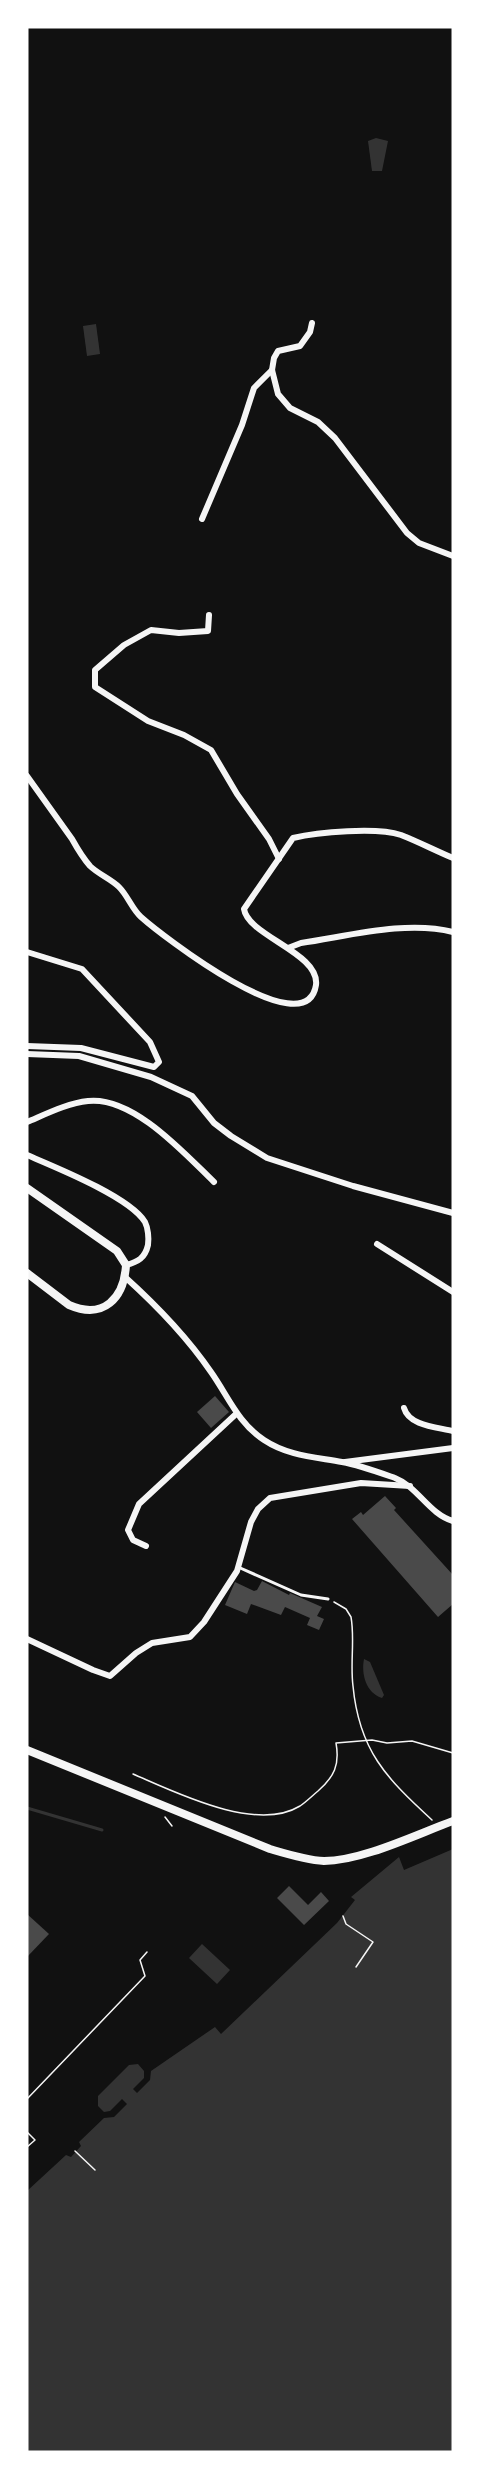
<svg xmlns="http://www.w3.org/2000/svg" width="480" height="2479" viewBox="0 0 480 2479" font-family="'PT Sans',sans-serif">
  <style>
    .water { fill: #333 }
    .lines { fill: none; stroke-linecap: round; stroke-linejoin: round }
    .stream { stroke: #333; stroke-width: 3 }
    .building { fill: #4a4a4a }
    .path { stroke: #f5f5f5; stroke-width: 1.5 }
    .service { stroke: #f5f5f5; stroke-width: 3 }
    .minor { stroke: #f5f5f5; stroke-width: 6 }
    .tertiary { stroke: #f5f5f5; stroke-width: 8 }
    .secondary { stroke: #f5f5f5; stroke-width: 8 }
  </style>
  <rect width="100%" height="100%" fill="#111"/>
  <g class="water">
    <polygon points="376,138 388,141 382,171 372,171 368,141"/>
    <polygon points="96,324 100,354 87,356 83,326"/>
    <path d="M364 1659 370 1662 384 1695 382 1698C366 1693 361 1674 364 1659Z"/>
    <polygon points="453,1849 453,2452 27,2452 27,2191 66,2155 71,2157 81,2146 79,2142 104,2118 114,2117 127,2104 122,2099 110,2111 104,2112 98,2106 98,2096 129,2065 138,2064 144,2071 144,2078 133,2089 137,2093 150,2080 151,2071 215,2027 221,2034 337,1923 355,1900 351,1897 399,1857 404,1870"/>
    <polygon points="202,1944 230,1970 217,1984 189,1958"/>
  </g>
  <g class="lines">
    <polyline class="stream" points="27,1808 102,1830"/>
  </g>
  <g class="building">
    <polygon points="215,1396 229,1412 211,1428 197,1412"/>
    <polygon points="385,1496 396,1508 394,1510 453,1575 453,1604 438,1617 352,1519 361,1512 363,1515"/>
    <polygon points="262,1581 289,1595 290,1593 322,1607 317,1616 324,1619 319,1630 307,1625 310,1618 285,1607 281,1615 251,1604 247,1614 225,1605 235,1582 254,1591 257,1590"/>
    <polygon points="289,1886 308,1905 321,1892 329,1901 304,1925 277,1898"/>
    <polygon points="27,1914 49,1934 27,1957"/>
  </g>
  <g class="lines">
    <g class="path">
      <path d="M334 1602 346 1609 351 1617C355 1639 350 1663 353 1686 359 1750 386 1778 432 1820"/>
      <path d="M133 1774C175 1792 256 1833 300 1806 306 1802 312 1796 318 1791 334 1777 340 1765 336 1743L372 1740 387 1743 412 1741 453 1753"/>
      <polyline points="165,1817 172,1826"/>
      <polyline points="343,1916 346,1924 373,1942 356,1967"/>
      <polyline points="27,2099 145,1976 140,1960 147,1952"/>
      <polyline points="27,2132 35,2140 27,2147"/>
      <polyline points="75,2151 95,2170"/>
    </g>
    <polyline class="service" points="238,1567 301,1595 328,1599"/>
    <g class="minor">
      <polyline points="312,323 310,332 300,346 278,351 274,358 272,370 278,394 290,408 318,422 335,438 407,533 419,543 453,556"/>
      <polyline points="202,519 242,425 254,388 272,370"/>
      <polyline points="209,615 208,631 179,633 151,630 124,645 95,670 95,687 148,721 184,735 211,750 237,794 269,839 279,859"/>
      <path d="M27 776C42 797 57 818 72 839 77 848 83 858 90 866 98 874 111 879 119 887 128 896 132 909 141 917 160 934 306 1048 316 985 320 953 248 936 244 909L293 838C318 832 377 827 401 835 419 842 436 851 453 858"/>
      <path d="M288 948 301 943C349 936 406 920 453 932"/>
      <polyline points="27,952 82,969 150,1042 159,1062 154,1067 81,1048 27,1046"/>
      <polyline points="27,1054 79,1056 151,1077 192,1096 214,1123 231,1136 267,1158 353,1186 453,1213"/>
      <path d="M27 1122C46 1114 68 1103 88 1101 133 1096 184 1153 214 1182"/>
      <path d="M27 1155C55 1167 130 1197 145 1222 148 1228 149 1238 148 1245 145 1258 138 1262 126 1265"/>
      <polyline points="377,1244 453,1292"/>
      <path d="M125 1277C156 1305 187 1337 211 1372 228 1396 238 1423 264 1440 288 1456 315 1457 342 1462 359 1465 378 1472 395 1478 418 1487 429 1514 453 1521"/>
      <path d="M404 1408C409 1426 437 1427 453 1431"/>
      <polyline points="345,1462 453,1448"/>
      <polyline points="146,1546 133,1540 128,1530 139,1504 236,1414"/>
      <polyline points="27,1639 93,1670 110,1676 136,1653 152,1643 190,1637 204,1622 237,1571 251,1522 258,1509 270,1498 361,1483 410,1486"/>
    </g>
    <path class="tertiary" d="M27 1188 117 1251 126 1265C124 1298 104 1320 69 1305L27 1273"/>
    <path class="secondary" d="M27 1750 270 1849C287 1854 306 1860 324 1861 362 1861 417 1834 453 1821"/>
  </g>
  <rect width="480" height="2479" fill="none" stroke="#ffffff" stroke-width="57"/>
</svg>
